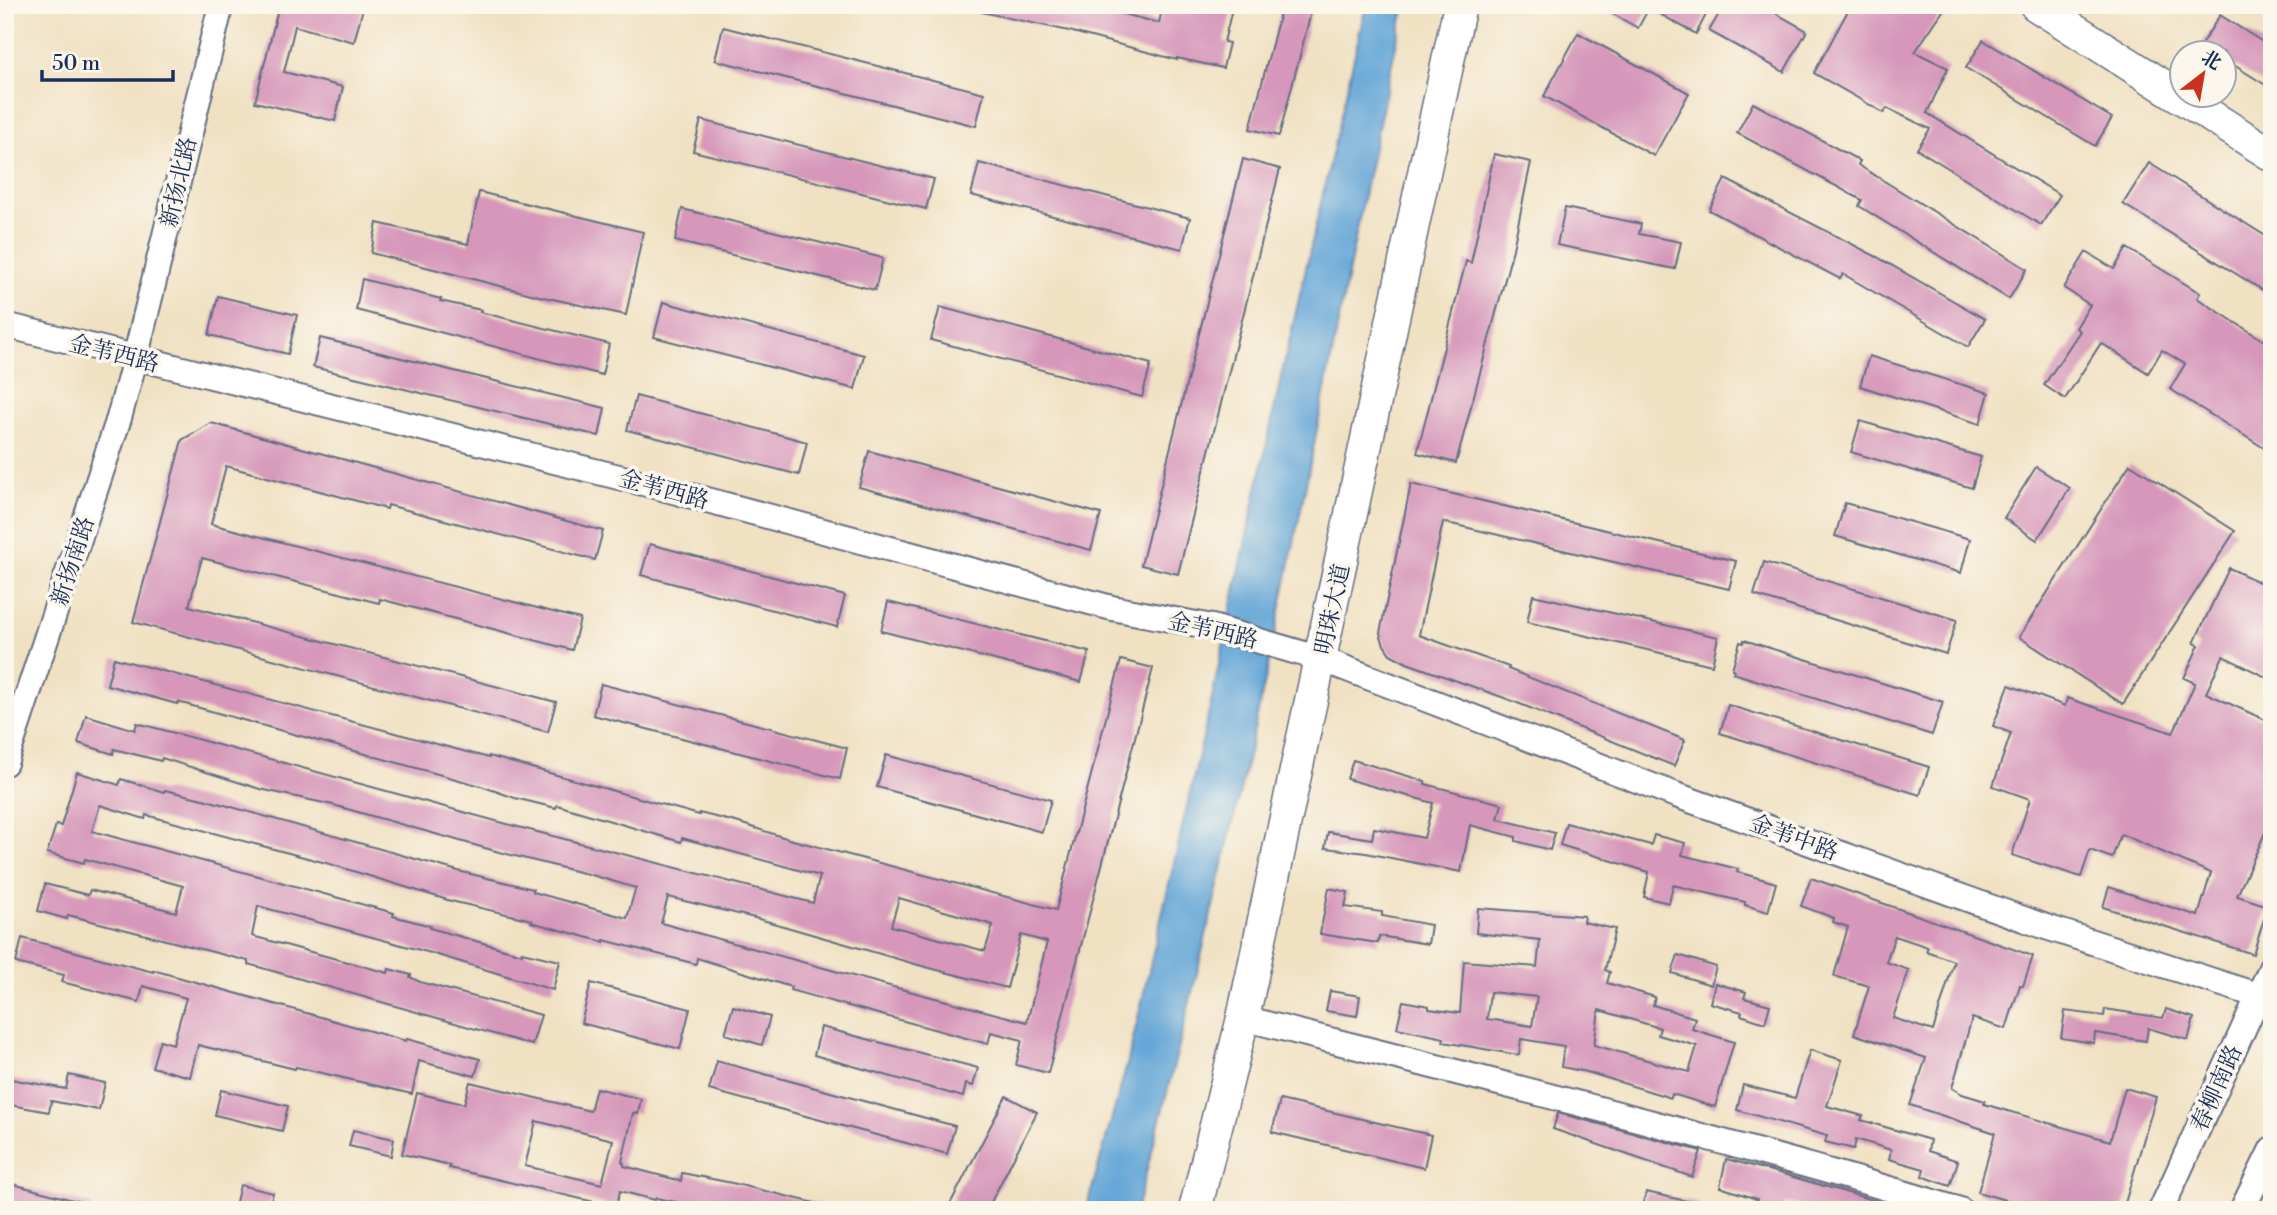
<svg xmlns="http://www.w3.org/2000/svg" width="2277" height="1215" viewBox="0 0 2277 1215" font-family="'Libre Bodoni','Noto Serif SC',serif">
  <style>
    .water { fill: #63a6d7; stroke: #3f6a9a; stroke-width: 2 }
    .building { fill: #d697ba; fill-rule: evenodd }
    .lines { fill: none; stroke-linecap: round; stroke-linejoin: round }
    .minor-casing { stroke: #666d81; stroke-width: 28 }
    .major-casing { stroke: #666d81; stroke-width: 35 }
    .minor { stroke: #fff; stroke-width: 24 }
    .major { stroke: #fff; stroke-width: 32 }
    .labels { text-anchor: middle; stroke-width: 7; stroke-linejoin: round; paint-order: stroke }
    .street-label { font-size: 23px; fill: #1b2f5e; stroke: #fbf7ec }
  </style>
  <rect width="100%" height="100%" fill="#fbf7ec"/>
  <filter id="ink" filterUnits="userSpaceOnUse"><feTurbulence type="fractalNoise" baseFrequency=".0143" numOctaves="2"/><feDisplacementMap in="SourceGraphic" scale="14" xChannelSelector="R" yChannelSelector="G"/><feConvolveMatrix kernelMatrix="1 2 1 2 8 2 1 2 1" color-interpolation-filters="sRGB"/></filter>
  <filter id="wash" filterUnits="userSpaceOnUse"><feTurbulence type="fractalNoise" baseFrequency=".00686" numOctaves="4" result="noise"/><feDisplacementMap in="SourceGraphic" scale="28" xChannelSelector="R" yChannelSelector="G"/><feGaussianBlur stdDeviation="1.57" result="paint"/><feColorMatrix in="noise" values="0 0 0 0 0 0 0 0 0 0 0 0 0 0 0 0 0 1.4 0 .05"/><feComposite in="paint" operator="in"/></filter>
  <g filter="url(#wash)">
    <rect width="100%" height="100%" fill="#f0e1c3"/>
    <path class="water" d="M1366 5H1405C1353 231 1314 459 1264 685 1225 861 1183 1036 1136 1210H1086L1128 1061 1210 707 1282 373Z"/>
    <g id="blocks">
      <g class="building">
        <polygon points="279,5 354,5 363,8 354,42 295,26 284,72 343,87 335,121 255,102"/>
        <polygon points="978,5 1087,5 1159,23 1163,5 1233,5 1224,42 1229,43 1223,68 1177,58 1177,60 1069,31 977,11"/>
        <polygon points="1282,5 1313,5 1279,136 1250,129"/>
        <polygon points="1597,5 1688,5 1706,15 1696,34 1649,8 1638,28"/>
        <polygon points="1724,5 1761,5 1807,31 1784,72 1709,31"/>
        <polygon points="1851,5 1947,5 1915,52 1948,68 1927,113 2060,195 2041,225 1917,149 1930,129 1887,108 1884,113 1814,73"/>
        <polygon points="2220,15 2272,48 2272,89 2224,59 2224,52 2213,52 2201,45"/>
        <polygon points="723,27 984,93 976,126 715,60"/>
        <polygon points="1578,33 1689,93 1654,156 1544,96"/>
        <polygon points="1983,40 2112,118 2095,146 1966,68"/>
        <polygon points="1753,103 1860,161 1858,165 2027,269 2009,299 1859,206 1862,200 1737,133"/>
        <polygon points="701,120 934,179 926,209 693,151"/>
        <polygon points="1494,154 1531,162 1513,249 1456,463 1417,453 1466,261 1471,263"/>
        <polygon points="1243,159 1280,169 1178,574 1141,565"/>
        <polygon points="979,163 1190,218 1182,249 971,195"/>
        <polygon points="2149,163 2272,240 2272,296 2123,204"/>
        <polygon points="1725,179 1877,257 1985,319 1968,347 1843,274 1840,279 1709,210"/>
        <polygon points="479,192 643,232 626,315 539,296 371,253 377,223 468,244"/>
        <polygon points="1565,208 1641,224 1639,234 1681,242 1675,269 1557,245"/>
        <polygon points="682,209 883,258 875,290 675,241"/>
        <polygon points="2127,248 2200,293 2197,298 2272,346 2272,453 2170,389 2185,364 2162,350 2148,373 2101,343 2065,399 2044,385 2080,331 2076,328 2090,305 2064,288 2086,252 2114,269"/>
        <polygon points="362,279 441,299 440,301 481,310 480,312 609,344 602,375 356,310"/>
        <polygon points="218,296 297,315 288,354 209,335"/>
        <polygon points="663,302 864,355 855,389 654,337"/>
        <polygon points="940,307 1151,364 1142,397 931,340"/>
        <polygon points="320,338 605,408 599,436 313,367"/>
        <polygon points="1869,356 1989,393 1980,424 1860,386"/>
        <polygon points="636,396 807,442 799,475 627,430"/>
        <polygon points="1860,421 1981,457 1972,488 1851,452"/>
        <polygon points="211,423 603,531 595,560 388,505 387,509 226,466 211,524 580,619 572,650 380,599 379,603 202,558 189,606 556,702 548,732 133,622 182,440"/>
        <polygon points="869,451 1101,514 1091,550 859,487"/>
        <polygon points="2130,464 2235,531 2123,704 2019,637"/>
        <polygon points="2036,467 2070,488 2037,540 2004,518"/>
        <polygon points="1411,484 1736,561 1729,589 1443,522 1419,635 1509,667 1508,669 1685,740 1674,766 1510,700 1407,663 1390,654 1384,645 1380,633"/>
        <polygon points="1845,503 1970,539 1961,573 1835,536"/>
        <polygon points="650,544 845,596 837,627 641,575"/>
        <polygon points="1764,562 1957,620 1946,654 1754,595"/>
        <polygon points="2229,568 2272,588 2272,680 2223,656 2206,693 2272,723 2272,817 2237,896 2268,906 2253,954 2103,907 2109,887 2198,916 2211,873 2121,834 2112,858 2090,850 2081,877 2012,855 2030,799 1993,786 2011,733 1993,726 2009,685 2065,706 2067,698 2173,733 2195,683 2184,678 2199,645 2194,643"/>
        <polygon points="1533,595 1718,637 1712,665 1527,622"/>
        <polygon points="888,602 1089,652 1081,682 881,631"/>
        <polygon points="1744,640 1943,702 1932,735 1733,673 1734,670 1732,669 1740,642 1743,643"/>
        <path d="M114 658 489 758V756L699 815V813L736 822 789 839 1056 910 1121 660 1153 668 1048 1073 1016 1065 1022 1040 991 1032 988 1044 790 990 791 987 697 958 696 964 604 940V942L531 922 532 920 451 901 330 864 146 815 145 819 100 805 92 831 394 913 393 916 431 926 430 928 522 954V952L560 961 553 990 431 953 258 906 252 936 388 973 389 969 411 975 410 977 420 982 541 1015 532 1045 248 964V961L68 915 67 919 38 911 45 884 88 895 90 890 176 912 183 886 85 859 84 863 47 853 56 825 61 826 77 772 119 785 121 779 164 792 165 790 207 800 458 871 533 889V892L627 918 635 890 636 888 595 876 499 852 333 805 260 789 162 758 161 761 114 749 113 754 78 743 86 715 135 730 137 723 182 735 518 827 813 903 820 876 682 838 681 842 557 805 556 808 515 798 481 786 178 702 177 704 107 685ZM668 897 759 919 922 966 1007 988 1021 935 1047 942 1027 1022 882 984 661 923ZM899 898 993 925 985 951 891 926Z"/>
        <polygon points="601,684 847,748 840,779 593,715"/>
        <polygon points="1728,705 1929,767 1920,795 1720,733"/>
        <polygon points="886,755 1051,800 1042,832 877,787"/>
        <polygon points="1353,760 1425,781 1425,784 1502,804 1498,819 1555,833 1550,850 1516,841 1516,837 1470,825 1461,872 1366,853 1325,848 1328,832 1372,839 1374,828 1424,838 1433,803 1347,779"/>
        <polygon points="1566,823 1651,845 1654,835 1685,843 1682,855 1738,869 1737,872 1776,883 1768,912 1745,905 1745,902 1673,885 1669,903 1644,897 1649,872 1560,845"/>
        <path d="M1811 878 2033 956 2023 986 2020 985 2006 1029 1972 1018 1952 1088 1962 1094 1985 1101 1984 1104 2110 1141 2125 1088 2156 1097 2123 1210H2039L1978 1192 1995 1133 1910 1105 1926 1058 1854 1034 1869 986 1834 976 1848 927 1833 922 1834 918 1801 906ZM1895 936 1928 947 1926 951 1954 961 1933 1031 1893 1018 1909 970 1886 962Z"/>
        <polygon points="1329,888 1348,892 1345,907 1382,912 1382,916 1431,925 1428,944 1379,936 1378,943 1320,934"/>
        <path d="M1478 908 1584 916 1583 922 1615 929 1605 970 1610 972 1607 983 1655 997 1653 1005 1695 1018 1692 1029 1734 1042 1715 1107 1672 1094 1671 1098 1587 1072 1561 1067 1564 1046 1521 1039 1519 1055 1443 1042 1444 1038 1397 1028 1403 1001 1429 1006V1009L1460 1013 1464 961 1537 967 1540 940 1476 933ZM1490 992 1537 997 1532 1026 1487 1019ZM1599 1010 1660 1028 1658 1035 1697 1046 1689 1072 1594 1045Z"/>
        <polygon points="22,938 153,972 153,970 406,1041 407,1039 480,1059 475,1076 419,1061 412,1094 296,1067 295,1069 198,1045 190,1077 152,1067 160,1040 173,1044 186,998 143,986 139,1002 62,982 64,975 16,963"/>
        <polygon points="1678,955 1716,967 1711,985 1672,973"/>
        <polygon points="591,983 690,1009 680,1049 581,1023"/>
        <polygon points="1715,983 1746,992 1744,998 1770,1005 1765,1023 1741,1015 1742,1012 1710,1003"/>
        <polygon points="1330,991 1360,996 1357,1016 1326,1011"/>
        <polygon points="733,1006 770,1017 762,1045 725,1034"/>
        <polygon points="2105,1009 2163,1018 2166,1009 2194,1018 2188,1040 2148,1028 2146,1041 2095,1033 2094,1043 2061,1038 2065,1011 2104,1016"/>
        <polygon points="821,1027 978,1068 973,1086 966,1084 963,1097 814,1055"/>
        <polygon points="1810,1050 1842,1060 1827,1106 1863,1116 1861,1120 1930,1140 1928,1151 1958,1161 1950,1186 1922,1176 1924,1169 1889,1159 1891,1150 1856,1139 1854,1149 1825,1142 1827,1136 1737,1110 1743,1085 1795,1098"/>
        <polygon points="717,1061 955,1126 947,1154 709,1090"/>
        <polygon points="69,1075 105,1083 99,1110 51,1101 49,1112 5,1104 5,1078 66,1089"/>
        <path d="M470 1082 590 1111 596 1088 641 1099 638 1114 633 1113 622 1162 624 1163V1166L681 1181 682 1173 732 1183 819 1204V1210H714L656 1198 655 1200 620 1191 616 1207 449 1168 450 1165 402 1154 417 1093 464 1104ZM536 1121 613 1140 602 1184 525 1166Z"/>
        <polygon points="221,1090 288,1106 282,1131 215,1115"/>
        <polygon points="1006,1096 1037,1112 987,1210 947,1210"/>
        <polygon points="1280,1100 1431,1135 1424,1168 1272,1132"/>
        <polygon points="1558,1113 1701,1151 1692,1177 1553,1129"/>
        <polygon points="353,1130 394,1139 391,1156 349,1146"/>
        <polygon points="1726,1159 1779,1173 1907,1210 1817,1210 1785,1203 1784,1210 1754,1210 1757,1199 1720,1187"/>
        <polygon points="5,1182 92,1205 91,1210 5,1210"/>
        <polygon points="240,1185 273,1193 268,1210 234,1210"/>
        <polygon points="1646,1192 1700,1204 1699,1210 1642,1210"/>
      </g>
    </g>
  </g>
  <g filter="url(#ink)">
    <use href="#blocks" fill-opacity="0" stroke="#666d81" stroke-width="2"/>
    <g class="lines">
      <g class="minor-casing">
        <g id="minor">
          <polyline points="5,325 647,484 1112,608 1212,627 1321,659 1676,795 2046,927 2272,1000"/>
          <polyline points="5,763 119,418 135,359 221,5"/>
          <path d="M1243 1018C1483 1079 1724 1138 1960 1210"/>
          <polyline points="2161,1210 2272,966"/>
          <polyline points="2242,1210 2272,1149"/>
        </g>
      </g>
      <g class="major-casing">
        <g id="major">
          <polyline points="2036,5 2272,155"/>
          <polyline points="1195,1210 1243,1018 1460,5"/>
        </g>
      </g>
      <use href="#minor" class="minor"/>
      <use href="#major" class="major"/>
    </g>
  </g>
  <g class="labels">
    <g class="street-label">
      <text transform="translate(178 182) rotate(-77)" y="8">新扬北路</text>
      <text transform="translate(114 353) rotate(14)" y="8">金苇西路</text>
      <text transform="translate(664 489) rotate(15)" y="8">金苇西路</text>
      <text transform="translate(72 561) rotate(-72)" y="8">新扬南路</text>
      <text transform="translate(1332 609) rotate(-78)" y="8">明珠大道</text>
      <text transform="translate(1213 630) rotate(13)" y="8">金苇西路</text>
      <text transform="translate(1794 837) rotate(20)" y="8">金苇中路</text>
      <text transform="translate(2216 1088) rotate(-66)" y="8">春柳南路</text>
    </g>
  </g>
  <rect width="2277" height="1215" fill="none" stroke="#fbf7ec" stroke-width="28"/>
  <g transform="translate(2203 74) rotate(31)"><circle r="33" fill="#fbf7ec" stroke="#a1a7b3" stroke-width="2"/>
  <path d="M0-5L12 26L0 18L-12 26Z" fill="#c8321e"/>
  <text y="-10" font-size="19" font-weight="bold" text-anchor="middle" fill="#1b2f5e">北</text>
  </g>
  <path d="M42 70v10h131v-10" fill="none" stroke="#1b2f5e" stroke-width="3.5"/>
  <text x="52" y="70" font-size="21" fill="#1b2f5e" stroke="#fbf7ec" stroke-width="5" paint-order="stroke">50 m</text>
</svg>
